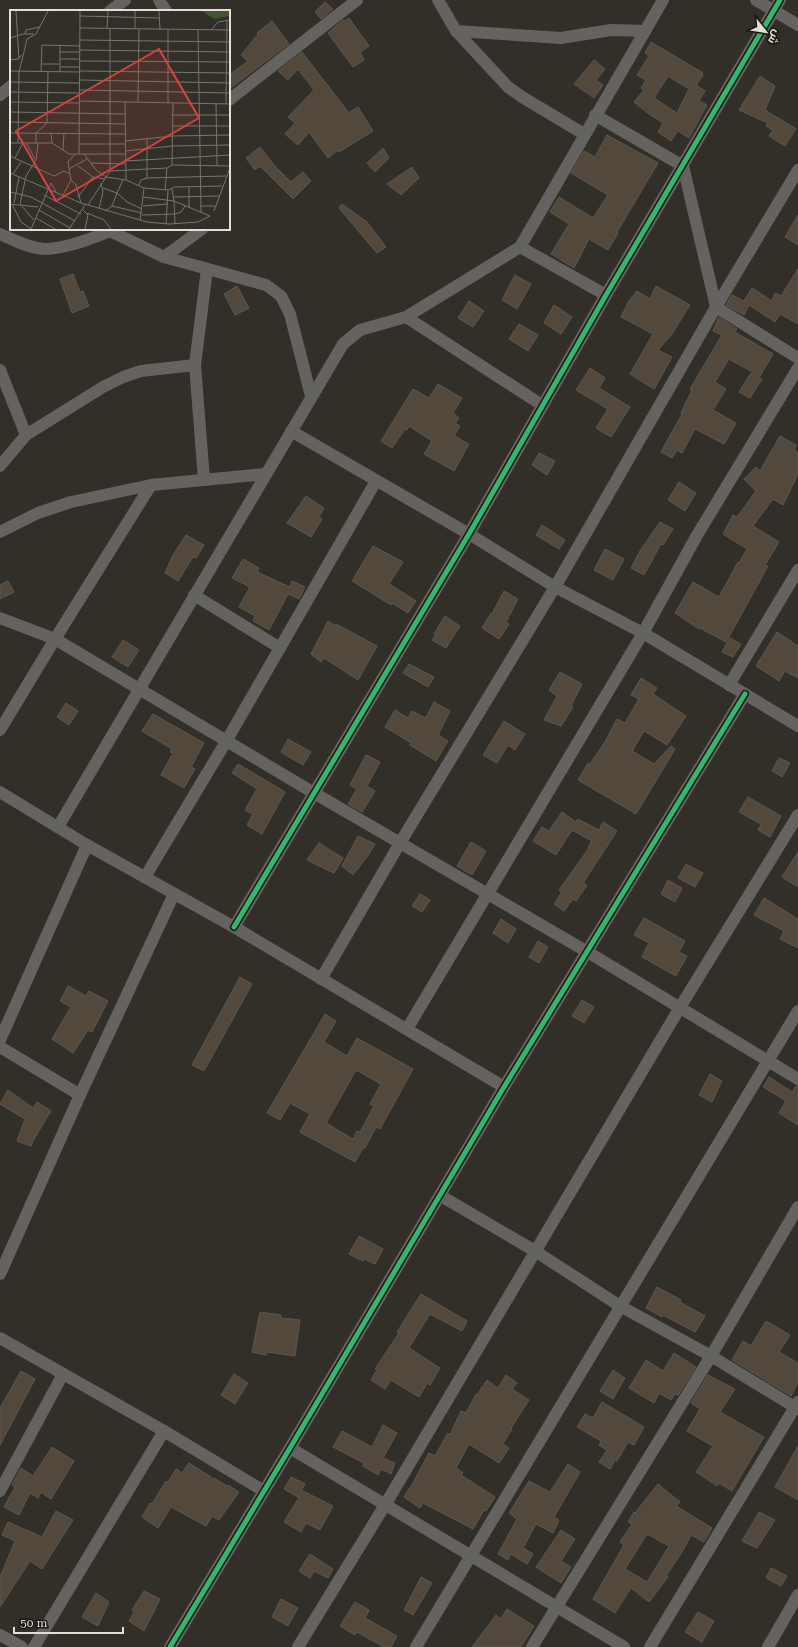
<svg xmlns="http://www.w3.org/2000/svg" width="798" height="1647" viewBox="0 0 798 1647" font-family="'Roboto Serif',Cairo,serif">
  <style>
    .building { fill: #52483b; stroke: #5b5853; fill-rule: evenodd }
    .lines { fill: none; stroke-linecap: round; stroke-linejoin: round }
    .street { stroke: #656360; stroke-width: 12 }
    .cycleway-casing { stroke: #1a1813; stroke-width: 8 }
    .cycleway { stroke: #33b770; stroke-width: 5 }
    .inset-road { fill: none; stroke: #77756e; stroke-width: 1 }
    .view { fill: #d84342; fill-opacity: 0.15; stroke: #d84342; stroke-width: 2 }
    .inset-edge { fill: none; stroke: #e1ded7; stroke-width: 2 }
  </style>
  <rect width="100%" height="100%" fill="#312f28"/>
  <g class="building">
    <polygon points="325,2 333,9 321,19 315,12"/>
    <polygon points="349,18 369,46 360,52 364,60 353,67 328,33 343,20 345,21"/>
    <polygon points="272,21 289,44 229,89 229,75 248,61 241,55 258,34 257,33"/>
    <path d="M651 42 703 73 702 74 703 75 696 85 705 91 699 101 707 105 689 138 678 131 671 141 658 132 663 123 649 114 634 102 644 90 641 88 646 80 637 75 649 56 645 53ZM668 76 689 89 677 113 654 98Z"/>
    <polygon points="302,52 349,113 358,107 373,131 339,152 338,150 328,158 309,132 298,145 285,134 295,123 288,117 314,90 298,69 288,80 278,71"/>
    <polygon points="594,60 605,69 596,80 603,85 594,98 574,84"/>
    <polygon points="760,76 775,86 765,110 796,129 785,146 769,136 773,130 766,126 768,123 739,110"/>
    <polygon points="607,135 658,163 617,232 618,233 608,250 589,239 574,268 551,254 569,224 550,212 559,197 593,218 608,195 571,173 584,151 595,157"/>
    <polygon points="260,147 273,164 291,182 303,172 311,181 293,199 260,166 255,170 246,158"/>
    <polygon points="383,148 389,158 375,172 367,163"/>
    <polygon points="412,167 419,178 401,195 387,184"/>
    <polygon points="342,204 367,222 386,247 377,253 339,208"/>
    <polygon points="798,215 798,245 785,237"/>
    <polygon points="798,269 798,324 780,314 775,322 749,305 744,315 726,305 732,295 744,301 752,288 772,301 775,293 781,296"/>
    <polygon points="73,274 80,292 83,291 89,306 72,313 60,279"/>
    <polygon points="515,275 531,284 517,309 502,300"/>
    <polygon points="237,286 249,308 235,315 224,294"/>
    <polygon points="656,286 690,305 672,334 658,350 672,357 654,389 630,374 653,334 621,317 629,301 637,291 650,299"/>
    <polygon points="469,301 484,311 473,327 458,318"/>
    <polygon points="554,305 572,317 561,334 544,323"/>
    <polygon points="719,317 737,329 735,332 773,354 760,376 729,359 715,382 726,389 713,410 736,423 724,444 695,429 682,453 677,450 672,458 661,452 682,414 681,413 692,390 690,389 722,335 713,331"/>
    <polygon points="519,324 538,335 528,351 509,339"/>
    <polygon points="590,368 605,378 599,388 630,407 611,437 596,428 608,409 576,390"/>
    <polygon points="751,373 762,379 750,398 739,392"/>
    <polygon points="438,384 462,398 453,413 459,418 455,423 460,426 454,436 469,444 454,471 424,454 432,441 409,426 407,430 405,429 392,448 381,441 413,389 429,398"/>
    <polygon points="780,436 796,445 794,450 798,453 798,474 783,505 773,499 753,526 779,542 765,565 768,566 726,642 700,628 699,629 675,613 693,582 719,597 738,562 739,563 747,549 723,534 733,515 737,517 756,491 744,479 756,467 760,471"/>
    <polygon points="539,453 555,461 547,475 532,465"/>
    <polygon points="679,482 696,493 685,511 668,500"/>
    <polygon points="306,496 324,508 319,517 322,519 311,537 287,523"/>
    <polygon points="660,522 673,529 663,545 661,544 644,575 631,568 640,551"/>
    <polygon points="542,525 565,540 559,549 536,535"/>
    <polygon points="186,535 204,545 196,558 193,557 178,581 165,573 173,555"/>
    <polygon points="373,546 403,562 389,584 416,601 408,613 392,603 391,605 352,581"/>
    <polygon points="605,549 624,559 613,580 594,570"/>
    <polygon points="243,559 259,568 257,572 290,587 292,581 305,587 299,599 288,594 269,630 253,621 255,616 239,607 250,587 232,578"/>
    <polygon points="8,581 14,592 0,599 0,585"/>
    <polygon points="504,591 518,599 506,622 509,624 499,639 482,628 491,613 492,614"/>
    <polygon points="445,616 460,626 446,648 432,640 436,635 434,634"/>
    <polygon points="328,621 335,626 336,624 377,646 358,680 324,658 321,662 311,654"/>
    <polygon points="777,632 798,646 798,678 785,671 779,681 756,666"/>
    <polygon points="730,638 741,644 733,657 722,652"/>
    <polygon points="123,640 139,650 128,667 112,657"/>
    <polygon points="409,664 434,677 428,687 403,673"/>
    <polygon points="560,672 582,684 571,706 573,707 561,726 544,720 557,696 549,690"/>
    <polygon points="641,678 657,688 653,694 686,716 667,745 644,731 632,751 654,764 671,746 675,749 636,814 578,780 588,763 590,764 605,742 617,719 625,723 639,699 631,695"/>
    <polygon points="434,702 450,711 438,735 448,741 436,761 410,745 411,743 385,727 395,710 408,718 412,711 426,718"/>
    <polygon points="66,703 78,711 69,725 57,717"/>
    <polygon points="153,714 204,743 191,767 195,769 184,788 161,775 173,753 170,752 172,749 142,731"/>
    <polygon points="504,721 525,734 515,750 508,745 497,763 483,755"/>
    <polygon points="288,739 311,752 303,765 281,752"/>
    <polygon points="366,755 380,762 367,786 375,791 362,812 348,804 357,789 350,785"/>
    <polygon points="779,758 790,763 782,777 772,771"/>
    <polygon points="238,764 285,792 262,834 247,825 253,814 245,810 257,789 232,773"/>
    <polygon points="748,797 781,816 770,837 758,830 761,824 739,812"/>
    <polygon points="562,812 576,822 578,819 599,830 603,822 617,831 583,883 587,885 576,901 573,899 564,911 554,904 562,892 559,890 589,848 588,847 592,841 572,830 556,855 533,841 542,827 549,831"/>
    <polygon points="358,836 375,844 369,854 353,875 342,866"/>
    <polygon points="471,842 486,851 472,875 457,866"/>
    <polygon points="319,843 343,858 334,873 307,860"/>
    <polygon points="798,852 798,887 782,877"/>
    <polygon points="686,864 703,873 695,887 678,878"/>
    <polygon points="668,880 682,888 675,902 661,894"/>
    <polygon points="420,894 430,900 422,912 412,906"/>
    <polygon points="764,898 798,919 798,948 780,939 784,931 754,915"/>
    <polygon points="644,918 685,941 679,952 687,956 676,976 642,957 649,943 634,935"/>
    <polygon points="501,919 516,929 508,943 493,933"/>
    <polygon points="538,941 548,947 539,963 529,957"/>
    <polygon points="240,977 252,984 204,1071 192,1065"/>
    <polygon points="68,986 86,996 89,991 108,1001 92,1032 88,1030 73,1053 52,1039 71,1007 60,1001"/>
    <polygon points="582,1000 594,1007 584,1023 572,1016"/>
    <path d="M325 1014 336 1021 324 1042 347 1056 357 1038 413 1069 380 1129 376 1127 365 1148H363L355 1162 300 1132 310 1114 290 1103 280 1120 267 1113ZM356 1070 381 1084 370 1104 374 1106 360 1132 357 1131 353 1139 326 1123Z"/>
    <polygon points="710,1074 722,1081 712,1102 699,1095"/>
    <polygon points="769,1077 792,1092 796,1086 798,1086 798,1125 779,1113 786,1101 763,1087"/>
    <polygon points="8,1090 33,1108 37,1102 51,1111 34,1139 31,1146 17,1141 25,1119 0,1104"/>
    <polygon points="359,1236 383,1249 375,1264 365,1259 363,1261 349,1254"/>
    <polygon points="657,1287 681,1300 680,1302 705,1316 695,1332 663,1315 662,1317 646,1308"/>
    <polygon points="421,1294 467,1321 462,1331 430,1314 409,1348 440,1368 430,1385 427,1383 419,1397 391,1380 385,1389 371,1380 377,1370 375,1369 399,1333 397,1332"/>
    <polygon points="260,1312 281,1315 281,1318 300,1320 295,1356 267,1352 266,1355 252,1352"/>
    <polygon points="766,1321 790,1335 779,1352 798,1363 798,1382 791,1396 732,1360 743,1341 751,1346"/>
    <polygon points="674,1353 696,1367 678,1395 675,1394 671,1400 659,1393 654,1403 629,1388 646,1360 663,1371"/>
    <polygon points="613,1370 625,1378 613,1399 600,1391"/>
    <polygon points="21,1371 35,1379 0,1445 0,1408"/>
    <polygon points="234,1374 248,1383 235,1404 221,1395"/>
    <polygon points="506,1375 517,1383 512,1389 529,1400 511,1428 512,1429 503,1444 509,1448 499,1463 469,1444 456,1468 463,1473 461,1475 495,1497 486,1511 484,1510 473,1529 423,1503 420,1508 404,1497 413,1483 429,1453 435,1456 448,1433 450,1435 461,1411 466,1413 476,1394 477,1395 487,1380 498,1388"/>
    <polygon points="708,1375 735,1389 720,1412 764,1437 732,1491 719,1483 717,1486 696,1472 713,1446 687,1431 700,1409 691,1403"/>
    <polygon points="602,1402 644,1427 634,1445 628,1442 617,1461 615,1460 610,1469 599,1462 607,1450 599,1445 601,1441 577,1427 585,1414 593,1418"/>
    <polygon points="383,1425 397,1433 383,1458 395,1463 391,1474 381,1469 378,1475 363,1466 364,1463 333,1447 342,1431 372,1447"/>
    <polygon points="798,1446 798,1500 775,1487"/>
    <polygon points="52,1447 74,1461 51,1499 41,1492 38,1498 30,1493 19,1515 4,1507 15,1487 12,1485 21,1468 33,1476"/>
    <polygon points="189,1463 214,1479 214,1478 227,1486 228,1485 239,1492 219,1520 212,1516 206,1526 171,1507 158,1528 142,1517 150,1503 152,1504 166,1481 168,1482 176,1469 182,1473"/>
    <polygon points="568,1464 580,1472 554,1517 559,1520 553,1533 536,1524 523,1548 533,1554 527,1564 511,1554 508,1560 498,1554 517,1519 509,1513 529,1481 550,1492"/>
    <polygon points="291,1477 305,1484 298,1497 284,1489"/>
    <path d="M658 1484 680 1502 676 1506 712 1528 704 1542 691 1535 682 1552 666 1576 668 1577 649 1602 631 1588 615 1613 593 1599 624 1545 620 1542 632 1524 628 1522 634 1512 635 1513ZM647 1534 669 1546 647 1582 625 1569Z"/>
    <polygon points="303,1491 333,1506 320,1530 306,1523 301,1532 284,1522"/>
    <polygon points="56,1511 73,1520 42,1569 30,1561 0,1607 0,1577 15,1541 2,1535 8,1522 42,1537"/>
    <polygon points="759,1512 775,1520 757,1548 742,1541"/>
    <polygon points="561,1530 575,1539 561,1561 571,1567 561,1583 536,1567"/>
    <polygon points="310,1554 333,1569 328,1578 314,1571 310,1578 299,1571"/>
    <polygon points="771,1568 787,1576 781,1586 766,1578"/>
    <polygon points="421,1577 432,1583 413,1615 404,1610"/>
    <polygon points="144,1591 160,1599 144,1631 129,1621 134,1612 132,1610"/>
    <polygon points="96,1593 109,1602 98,1626 82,1617"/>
    <polygon points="281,1599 298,1608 288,1626 272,1617"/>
    <polygon points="355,1602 369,1610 365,1618 397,1636 391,1647 384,1647 357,1632 355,1635 340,1626"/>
    <polygon points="507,1609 534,1626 521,1647 472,1647 496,1615 501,1619"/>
    <polygon points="698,1612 714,1621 702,1642 685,1632"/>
  </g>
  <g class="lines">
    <g class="street">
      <polyline points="159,0 166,11"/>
      <polyline points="438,0 456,31 508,87 522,97 584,134"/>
      <polyline points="756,0 798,25"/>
      <polyline points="110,11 125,0"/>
      <polyline points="456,31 561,38 611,30 645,31"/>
      <polyline points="0,95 11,86"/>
      <polyline points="229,100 357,0"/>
      <polyline points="595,115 683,166 716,307 798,358"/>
      <polyline points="108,229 110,231 164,257 266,285 281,296 290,314 311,396"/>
      <path d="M0 234C13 240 29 248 44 249 64 249 91 239 110 231"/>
      <polyline points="164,257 202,229"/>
      <polyline points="606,295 520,247 663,0"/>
      <polyline points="406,317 542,405"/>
      <polyline points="0,370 26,435 0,466"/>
      <polyline points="291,431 469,534 555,587 643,633 798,726"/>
      <polyline points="26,435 103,387 123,377 141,371 195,365"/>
      <polyline points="204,480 195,365 207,269"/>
      <polyline points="0,532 38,513 71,502 151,485 265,474"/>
      <polyline points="194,595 280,648"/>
      <polyline points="0,618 55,639 314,793 586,951 798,1079"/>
      <polyline points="729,685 798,570"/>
      <polyline points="0,730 55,639 151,485"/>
      <polyline points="0,792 87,845 234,927 504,1087"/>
      <polyline points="58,827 343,344 360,330 406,317 520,247"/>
      <polyline points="145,877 227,740 376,481"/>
      <polyline points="234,927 469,534 606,295 780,0"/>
      <polyline points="321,979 400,843 555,587 716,307 798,170"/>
      <polyline points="407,1029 643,633 696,537 798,368"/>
      <polyline points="0,1040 87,845"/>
      <polyline points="0,1047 80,1095"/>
      <polyline points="441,1196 535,1251 620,1306 711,1356 798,1409"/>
      <polyline points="0,1274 80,1095 174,894"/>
      <polyline points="0,1338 164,1431 264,1491"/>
      <polyline points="290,1448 624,1647"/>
      <polyline points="0,1491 63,1374"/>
      <polyline points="0,1635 22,1647"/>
      <polyline points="34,1647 164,1431"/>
      <polyline points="170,1647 290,1448 504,1087 745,694"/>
      <polyline points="298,1647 385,1505 679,1009 798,815"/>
      <polyline points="416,1647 798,1011"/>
      <polyline points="532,1647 711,1356 798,1207"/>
      <polyline points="650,1647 798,1402"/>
      <polyline points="768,1647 798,1595"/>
    </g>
    <g class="cycleway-casing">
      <g id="cycleway">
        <polyline points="234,927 469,534 606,295 780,0"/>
        <polyline points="170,1647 290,1448 504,1087 745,694"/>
      </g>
    </g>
    <use href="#cycleway" class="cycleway"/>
  </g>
  <g transform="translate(10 10)">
    <rect width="220" height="220" fill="#312f28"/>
    <path d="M192 1H220V6L204 9Z" fill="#405530"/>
    <path class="inset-road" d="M6 1 9 49M149 1 150 20M70 6 149 8M70 18 220 20M97 19 98 1M125 19V1M188 20 191 202M201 20 208 12 220 10M15 24 16 20 30 17M0 28 13 24H24M70 30 220 32M50 35V62M70 40 220 42M50 42H70M50 49H70M0 50 8 49 12 45M70 51 220 52M31 54H50M50 57H70M0 61 70 62M70 61 220 63M31 62 32 35 70 36M70 70 220 73M0 72 69 73M69 80 220 83M0 82 69 83M69 91 220 94M0 92 69 93M115 92 116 170M128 92 129 19M158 93V20M206 94 207 156M216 94 217 11M0 102 115 104M162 105H220M0 112 115 114M163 116H220M0 123 115 124M115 131 163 126 220 125M0 133H42L41 123M8 133 9 62 14 42 17 29 26 24 38 1M26 133V123L37 113 38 62M42 133 59 144H115M17 134 25 149M69 134H115M53 140 54 123M115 141 162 136 220 135M69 144 70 1M74 144 86 160 96 167 100 161V19M0 146 44 166 54 161 60 164M5 148 13 133M115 151 220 145M81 153 115 154M162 155 163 93M68 156 83 167M59 159 77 149M100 161 157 158 162 155 220 156M0 163 71 193 137 212 159 214 188 212 200 206M3 164 11 152M137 168V129M61 170 66 175 71 193M129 175 131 170 137 168 216 166M179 177V198M93 178 107 183 113 170M162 179 164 191 200 206M155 180 157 158M0 182 21 187 65 211M34 185 71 204M53 185 61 170 58 152 65 144M68 187 83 167 95 169M133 187 164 191 165 214M163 187 209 186M4 193 9 167M0 194 28 197M2 194 11 212 21 219M78 195 96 167 116 170 134 178 158 180 165 177 212 176M102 196 132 203M133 196 157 194M190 196H205M89 199 93 182 91 173M29 200 60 218M73 200 78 205 75 219M95 201 102 196 107 183 117 192 132 199M204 201 220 158M77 203 94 210 101 219M132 205 165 204 171 202 175 196M26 208 45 219M24 210 10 194 16 166 26 150 28 133M130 210 134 178M156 214 158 180M21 219 41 173 46 182M59 219 75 195"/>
    <path class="view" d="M149 39 189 108 46 191 6 121Z"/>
    <rect width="220" height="220" class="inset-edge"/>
  </g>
  <g transform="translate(766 32) rotate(120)" stroke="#1a1813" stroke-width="3" paint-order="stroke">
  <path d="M0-3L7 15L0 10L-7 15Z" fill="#e1ded7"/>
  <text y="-6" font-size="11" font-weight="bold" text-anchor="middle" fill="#e1ded7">ش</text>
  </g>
  <path d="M14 1627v6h109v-6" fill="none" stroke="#e1ded7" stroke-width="2"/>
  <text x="20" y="1627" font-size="12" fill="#e1ded7" stroke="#1a1813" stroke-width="3" paint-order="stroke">50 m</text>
</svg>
